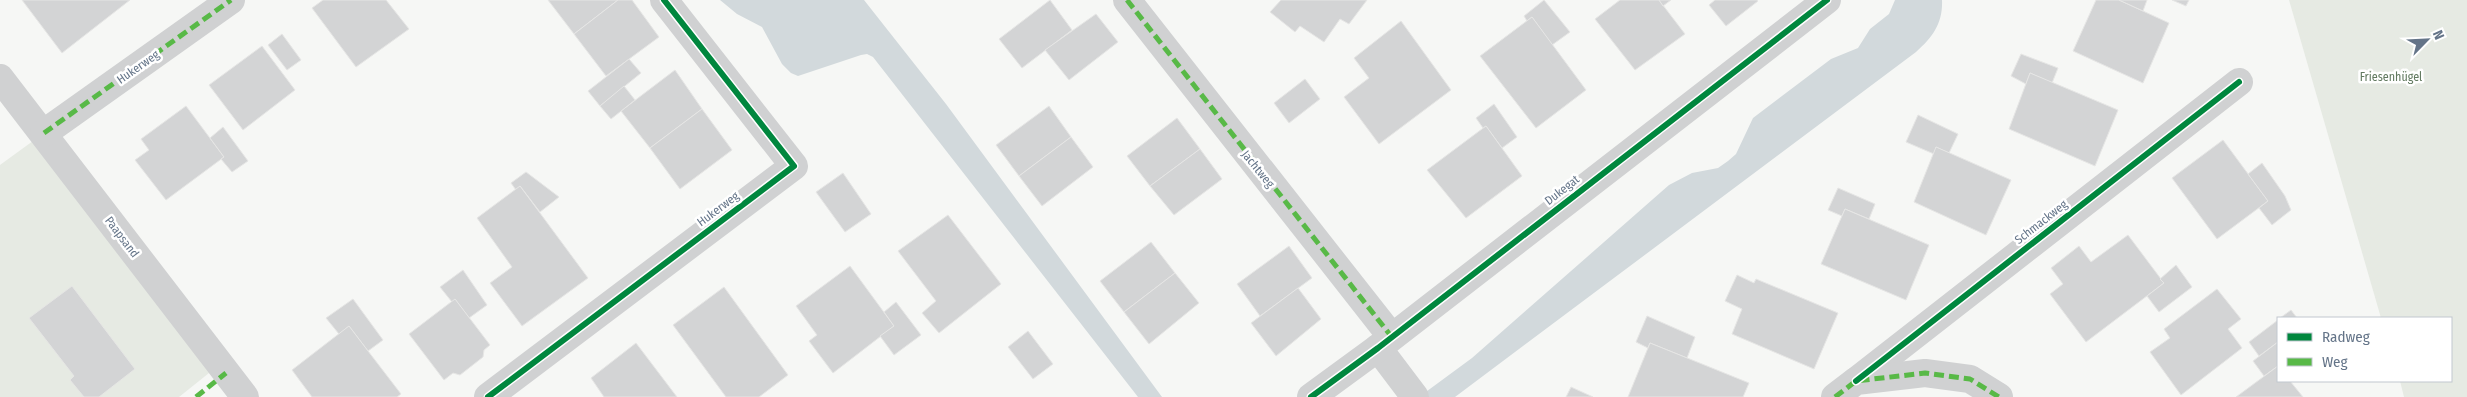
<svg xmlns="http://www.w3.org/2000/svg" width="2467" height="397" viewBox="0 0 2467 397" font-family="'Fira Sans Condensed',sans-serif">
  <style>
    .green { fill: #e6eae3 }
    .water { fill: #d2d9dc }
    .building { fill: #d3d4d5; stroke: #e6e6e5 }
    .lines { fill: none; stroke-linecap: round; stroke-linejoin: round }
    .street { stroke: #d0d1d2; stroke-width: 28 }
    .quiet { stroke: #58b947; stroke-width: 5; stroke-dasharray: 10 5; stroke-linecap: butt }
    .cycleway-casing { stroke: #fff; stroke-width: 9 }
    .cycleway { stroke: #00873e; stroke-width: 6 }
    .labels { text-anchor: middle; stroke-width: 5; stroke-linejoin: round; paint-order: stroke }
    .street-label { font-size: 12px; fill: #647488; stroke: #fff }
    .park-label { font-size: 12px; fill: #627a60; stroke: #fff }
  </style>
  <rect width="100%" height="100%" fill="#f6f7f5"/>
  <g class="green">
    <polygon points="2289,0 2467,0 2467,397 2404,397 2400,381 2451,381 2451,318 2381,318"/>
    <polygon points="44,133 219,365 179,397 0,397 0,165"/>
  </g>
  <g class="water">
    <polygon points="720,0 864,0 946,104 1162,397 1138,397 873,57 867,54 861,55 798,76 791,73 782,64 762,27 737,14"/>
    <path d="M1895 0H1942C1943 23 1933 37 1916 52L1455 397H1419L1472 358 1669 185 1692 173 1718 168 1728 161 1736 154 1753 118 1831 59 1858 48 1870 29 1889 14Z"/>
  </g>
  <g class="building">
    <polygon points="22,0 130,0 62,53"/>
    <polygon points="323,0 386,0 409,29 356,67 312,8"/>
    <polygon points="548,0 618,0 574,34"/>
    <polygon points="618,0 632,0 659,37 606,76 574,34"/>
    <polygon points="1050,0 1072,30 1022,68 999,39"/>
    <polygon points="1281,0 1367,0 1349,24 1340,19 1324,42 1300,26 1295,32 1270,12"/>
    <polygon points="1544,0 1570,32 1552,45 1532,17 1527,21 1524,16"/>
    <polygon points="1620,0 1659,0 1685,34 1635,70 1595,19"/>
    <polygon points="1659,0 1671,0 1663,6"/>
    <polygon points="1715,0 1757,0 1758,1 1726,26 1709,5"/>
    <polygon points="2096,0 2119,0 2169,23 2143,83 2073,51"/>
    <polygon points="2119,0 2147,0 2143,11"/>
    <polygon points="2172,0 2189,0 2186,6"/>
    <polygon points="1096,14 1118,42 1069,80 1045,50"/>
    <polygon points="1532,17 1586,90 1536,128 1480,56"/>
    <polygon points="1401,21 1451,90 1379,144 1344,97 1369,78 1354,58"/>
    <polygon points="282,34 301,60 287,70 268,45"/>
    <polygon points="262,46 295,90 243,130 209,85"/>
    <polygon points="2021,54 2058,68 2052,83 2030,73 2026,84 2011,76"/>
    <polygon points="629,59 641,73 600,106 588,91"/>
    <polygon points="675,70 702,109 650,148 621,111"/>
    <polygon points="2030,73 2118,110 2095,166 2009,129"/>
    <polygon points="1305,79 1320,99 1289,123 1274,103"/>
    <polygon points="624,86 635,100 611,119 600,106"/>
    <polygon points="1494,104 1517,137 1502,148 1486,126 1483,128 1476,118"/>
    <polygon points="186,106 224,157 166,200 135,160 149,150 141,139"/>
    <polygon points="1049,106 1071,137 1019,176 996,145"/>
    <polygon points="702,109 732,150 680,189 650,148"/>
    <polygon points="1918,115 1958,134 1949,153 1936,147 1934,154 1906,142"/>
    <polygon points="1177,118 1200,149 1150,186 1127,156"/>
    <polygon points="1486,126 1522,176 1466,218 1427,170"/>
    <polygon points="223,127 248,161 232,172 221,159 224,157 210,138"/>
    <polygon points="1071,137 1093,167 1042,206 1019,176"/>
    <polygon points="2223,140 2268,201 2217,239 2172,178"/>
    <polygon points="1936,147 2011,180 1986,235 1914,202"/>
    <polygon points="1200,149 1222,179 1174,215 1150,186"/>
    <polygon points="2262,163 2285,196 2291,210 2272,225 2259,208 2268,201 2248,174"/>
    <polygon points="526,172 559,197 540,212 520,186 516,190 511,183"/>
    <polygon points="843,173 871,214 845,232 816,192"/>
    <polygon points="520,186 588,278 522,326 490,283 512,267 477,218"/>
    <polygon points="1838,188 1875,204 1869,219 1845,209 1842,216 1828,210"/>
    <polygon points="1845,209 1929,245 1906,300 1821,264"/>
    <polygon points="948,215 1001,284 939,333 922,313 936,301 898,251"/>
    <polygon points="2128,235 2164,283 2086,342 2050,294 2063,284 2051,268 2079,246 2091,262"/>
    <polygon points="1151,242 1175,273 1124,312 1100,281"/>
    <polygon points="1289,246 1312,278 1260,316 1237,284"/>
    <polygon points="2176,265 2192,287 2159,312 2147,296 2164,283 2160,279"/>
    <polygon points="850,266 894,326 833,373 809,341 817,335 796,306"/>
    <polygon points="463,270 487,305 469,318 455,299 452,302 440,287"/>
    <polygon points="1175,273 1199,303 1149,344 1124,312"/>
    <polygon points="1737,275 1754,283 1756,279 1838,313 1814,369 1732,334 1742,309 1725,301"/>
    <polygon points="72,286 135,369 99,397 84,397 70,380 74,376 29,318"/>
    <polygon points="724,287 788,375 759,397 726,397 673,325"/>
    <polygon points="1298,288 1321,319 1276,356 1251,323"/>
    <polygon points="2217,289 2241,319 2228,329 2242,348 2181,395 2150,352 2170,338 2164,329"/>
    <polygon points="353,299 383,340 368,351 349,326 339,334 326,318"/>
    <polygon points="455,299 490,345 484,350 483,357 460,375 453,373 444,380 409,334"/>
    <polygon points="896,302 921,335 894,355 880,336 894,326 884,312"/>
    <polygon points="2291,310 2297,318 2280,318"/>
    <polygon points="1647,316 1695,337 1687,358 1650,343 1648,348 1636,342"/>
    <polygon points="2278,320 2278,342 2259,356 2249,342"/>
    <polygon points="349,326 368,351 401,394 397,397 312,397 292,370"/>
    <polygon points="1028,331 1053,364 1033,379 1008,347"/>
    <polygon points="2278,342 2278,366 2264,376 2253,361"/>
    <polygon points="636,343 677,397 604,397 591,378"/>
    <polygon points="1650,343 1749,383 1743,397 1628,397"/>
    <polygon points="2278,366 2278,381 2290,381 2303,397 2236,397"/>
    <polygon points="1571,387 1593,397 1566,397"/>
  </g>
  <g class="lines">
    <g class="street">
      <polyline points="1127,0 1391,336"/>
      <polyline points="0,78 245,397"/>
      <polyline points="44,133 231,0"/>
      <polyline points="1378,348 1415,397"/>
      <polyline points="1856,381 2239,82"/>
      <polyline points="488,397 794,166 664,0"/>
      <polyline points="1311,397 1378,348 1827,0"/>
      <polyline points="1835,397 1856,381 1925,373 1970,379 1999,397"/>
    </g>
    <g class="quiet">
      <polyline points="1127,0 1391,336"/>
      <polyline points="44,133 231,0"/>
      <polyline points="196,397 226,373"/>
      <polyline points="1835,397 1856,381 1925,373 1970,379 1999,397"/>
    </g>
    <g class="cycleway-casing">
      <g id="cycleway">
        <polyline points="1856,381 2239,82"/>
        <polyline points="488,397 794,166 664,0"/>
        <polyline points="1311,397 1378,348 1827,0"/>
      </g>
    </g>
    <use href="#cycleway" class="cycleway"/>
  </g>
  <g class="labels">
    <g class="street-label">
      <text transform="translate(138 67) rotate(-35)" y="4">Hukerweg</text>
      <text transform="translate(1258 169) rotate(51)" y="4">Jachtweg</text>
      <text transform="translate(1562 190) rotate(-38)" y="4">Dukegat</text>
      <text transform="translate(718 209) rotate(-37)" y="4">Hukerweg</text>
      <text transform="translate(2041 222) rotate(-38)" y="4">Schmackweg</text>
      <text transform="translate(122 237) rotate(53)" y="4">Paapsand</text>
    </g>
    <g class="park-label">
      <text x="2391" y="81">Friesenhügel</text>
    </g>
  </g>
  <rect x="2277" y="317" width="175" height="65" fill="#ffffff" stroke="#c1c7cf"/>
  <rect x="2287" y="333" width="25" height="8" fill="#00873e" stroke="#c1c7cf"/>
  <text x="2322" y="342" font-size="15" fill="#647488">Radweg</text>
  <rect x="2287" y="358" width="25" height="8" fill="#58b947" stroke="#c1c7cf"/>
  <text x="2322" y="367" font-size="15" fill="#647488">Weg</text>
  <g transform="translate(2427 40) rotate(66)" stroke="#ffffff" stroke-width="4" paint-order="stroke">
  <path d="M0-4L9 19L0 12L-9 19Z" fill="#647488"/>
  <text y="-8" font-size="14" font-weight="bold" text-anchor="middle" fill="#647488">N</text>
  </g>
</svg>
